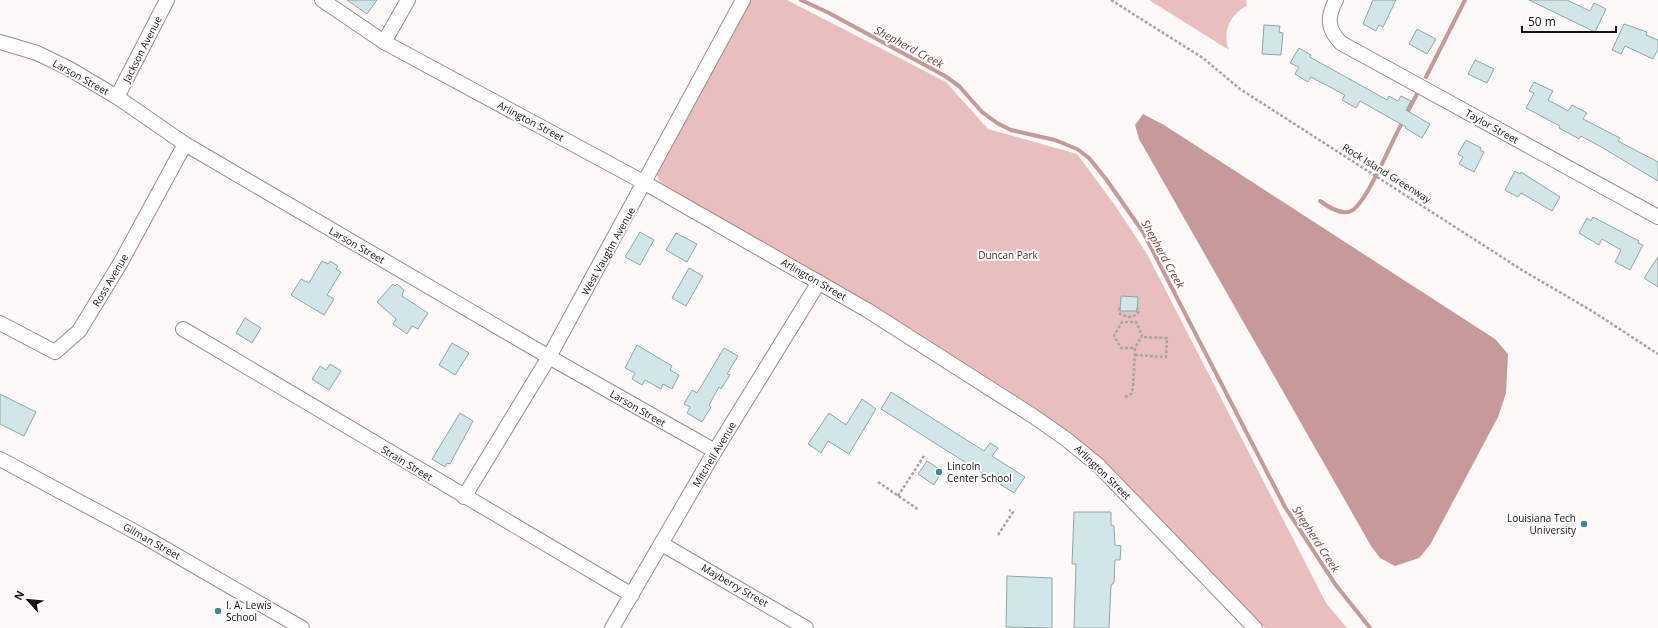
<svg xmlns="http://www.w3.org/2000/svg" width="1658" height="628" viewBox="0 0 1658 628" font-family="'Open Sans',sans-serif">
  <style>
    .green { fill: #e8bfbd }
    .water { fill: #c69a99 }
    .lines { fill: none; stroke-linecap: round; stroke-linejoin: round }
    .stream { stroke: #c69a99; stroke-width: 4 }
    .building { fill: #d0e6e9; stroke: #90a4a7 }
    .minor-casing { stroke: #9e8a89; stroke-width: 16 }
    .path { stroke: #a9a4a4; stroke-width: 2.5; stroke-dasharray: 3 2; stroke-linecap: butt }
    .minor { stroke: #fff; stroke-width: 14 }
    .poi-dot { fill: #438992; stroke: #fff; stroke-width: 1.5 }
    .labels { text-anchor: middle; stroke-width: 4; stroke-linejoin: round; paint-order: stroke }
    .street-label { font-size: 10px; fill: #171010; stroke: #fff }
    .park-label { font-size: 10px; fill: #561f21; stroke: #fff }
    .poi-label { font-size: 10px; fill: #171010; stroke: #fff; text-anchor: start }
    .water-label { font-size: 11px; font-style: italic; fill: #753b3b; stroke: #fff }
  </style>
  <rect width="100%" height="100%" fill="#fdf9f9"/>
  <g class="green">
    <polygon points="750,0 787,0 946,82 988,129 1077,154 1114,204 1147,254 1326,603 1347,628 1265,628 1089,450 659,181 657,175 660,166"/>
    <path d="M1149 0H1246L1247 6C1230 14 1222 32 1229 50Z"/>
  </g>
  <polygon class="water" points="1143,114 1164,125 1495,339 1508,354 1506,393 1498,417 1430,545 1419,558 1395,566 1380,558 1371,546 1139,139 1135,125"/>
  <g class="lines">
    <g class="stream">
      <polyline points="801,0 829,13 945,76 959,86 982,112 997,123 1011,130 1055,140 1077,149 1089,158 1106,179 1143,232 1285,507 1335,584 1370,628"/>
      <polyline points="1426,77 1465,0"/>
      <polyline points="1406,115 1417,94"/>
      <path d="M1320 201C1327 206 1341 216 1351 211 1366 205 1393 138 1403 121"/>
    </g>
  </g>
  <g class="building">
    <polygon points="347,0 377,0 367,14"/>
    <polygon points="1373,0 1396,0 1383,27 1379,25 1376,31 1363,24"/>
    <polygon points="1529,0 1567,0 1590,11 1594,3 1606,9 1595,32"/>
    <polygon points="1624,24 1647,32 1646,35 1658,40 1658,49 1653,59 1625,46 1621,54 1612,50"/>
    <polygon points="1264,25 1280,26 1279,32 1283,33 1281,55 1262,54"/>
    <polygon points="1417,29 1436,39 1427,54 1409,44"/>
    <polygon points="1299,48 1311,55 1310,57 1387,100 1389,96 1398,101 1401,96 1411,101 1406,110 1430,124 1422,138 1405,128 1406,127 1360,101 1356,108 1342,100 1345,95 1311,77 1308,82 1295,74 1299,67 1290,63"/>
    <polygon points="1475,60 1494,69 1487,83 1468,74"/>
    <polygon points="1534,82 1553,91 1548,100 1568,111 1572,105 1587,113 1583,119 1620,138 1618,141 1658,162 1658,181 1603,148 1581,136 1579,139 1559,128 1560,126 1526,108 1534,93 1529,91"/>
    <polygon points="1466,140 1481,148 1480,150 1484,152 1474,172 1459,164 1463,157 1458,154"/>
    <polygon points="1515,171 1520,174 1521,172 1560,197 1552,211 1521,193 1518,197 1505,190"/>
    <polygon points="1593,217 1639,241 1638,243 1643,245 1630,270 1615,262 1621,250 1602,239 1599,245 1579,233 1587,218 1591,221"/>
    <polygon points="640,232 654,240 640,265 625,257"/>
    <polygon points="676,233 697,244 687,262 666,250"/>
    <polygon points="1658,257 1658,287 1644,278"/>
    <polygon points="322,261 328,264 330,261 338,266 336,269 341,272 327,295 334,299 324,315 291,295 301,279 309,283"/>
    <polygon points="689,268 703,276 686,306 672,298"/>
    <polygon points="393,284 395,286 397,284 404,290 402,296 428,313 418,329 412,326 407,334 393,324 396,319 377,302"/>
    <polygon points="1121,296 1138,297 1137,311 1120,311"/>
    <polygon points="245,318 261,328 252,343 236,333"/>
    <polygon points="452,343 469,353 455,375 439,365"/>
    <polygon points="637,345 672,366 670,370 679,375 672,389 663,384 661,389 645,380 642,385 632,379 635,373 625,368"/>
    <polygon points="724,348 738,356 727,374 730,375 721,389 719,387 709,405 711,407 702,422 687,413 690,407 684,404 692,390 697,393"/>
    <polygon points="330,364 341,371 329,390 312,379 320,366 326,370"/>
    <polygon points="891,392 984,451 990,443 998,448 992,456 1025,477 1014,493 881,409"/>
    <polygon points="0,394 36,412 24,436 0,424"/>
    <polygon points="862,399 876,409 849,454 828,441 821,453 808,444 829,413 846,425"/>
    <polygon points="460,413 473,421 450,464 447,463 445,467 432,459"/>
    <polygon points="927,461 942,471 934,485 918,474"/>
    <polygon points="1074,512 1111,512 1111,525 1114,526 1115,545 1121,546 1120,560 1115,560 1114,583 1111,585 1109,628 1074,628 1076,564 1072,564"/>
    <polygon points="1007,576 1052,578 1052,628 1006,627"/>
  </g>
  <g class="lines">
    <g class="minor-casing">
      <g id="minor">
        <polyline points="322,0 384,42 645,183 867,310 1033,416 1066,439 1099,466 1255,628"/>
        <path d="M1336 0C1327 17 1327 29 1341 43L1658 217"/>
        <polyline points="0,42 37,53 68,68 117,97 185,144 549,357 715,451"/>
        <polyline points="384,42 408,0"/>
        <polyline points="117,97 167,0"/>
        <polyline points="0,323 55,352 79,331 121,262 185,144"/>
        <polyline points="183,329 632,595"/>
        <polyline points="0,459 143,536 302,628"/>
        <polyline points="464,497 549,357 743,0"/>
        <polyline points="662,544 806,628"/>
        <polyline points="612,628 715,451 819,282"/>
      </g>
    </g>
    <g class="path">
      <polyline points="1111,0 1203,58 1240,89 1522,270 1592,311 1658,354"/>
      <polyline points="1120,308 1119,309 1120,314 1129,317 1136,315 1139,311 1137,308"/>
      <polyline points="1135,355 1166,357 1167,338 1141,337"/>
      <polyline points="1125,397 1131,394 1133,388 1135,348 1121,348 1114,336 1122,322 1136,322 1142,335 1135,348"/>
      <polyline points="878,482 919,510"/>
      <polyline points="898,496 924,456"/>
      <polyline points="998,535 1013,512 1009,510"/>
    </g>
    <use href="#minor" class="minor"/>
  </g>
  <g class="poi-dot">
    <circle cx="939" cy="472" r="4"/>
    <circle cx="1584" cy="524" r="4"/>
    <circle cx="218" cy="611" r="4"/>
  </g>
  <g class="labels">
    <g class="street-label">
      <text transform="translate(142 49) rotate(-63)" y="4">Jackson Avenue</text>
      <text transform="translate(81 77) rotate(29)" y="4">Larson Street</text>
      <text transform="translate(531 121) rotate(28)" y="4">Arlington Street</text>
      <text transform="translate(1492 126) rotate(29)" y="4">Taylor Street</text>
      <text transform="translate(1387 173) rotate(32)" y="4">Rock Island Greenway</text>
      <text transform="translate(357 245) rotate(30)" y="4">Larson Street</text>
      <text transform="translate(608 251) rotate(-61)" y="4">West Vaughn Avenue</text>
      <text transform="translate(814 279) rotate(30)" y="4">Arlington Street</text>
      <text transform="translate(110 280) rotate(-59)" y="4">Ross Avenue</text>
      <text transform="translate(638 408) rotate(30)" y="4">Larson Street</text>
      <text transform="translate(714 454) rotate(-59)" y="4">Mitchell Avenue</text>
      <text transform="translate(407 463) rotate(31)" y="4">Strain Street</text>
      <text transform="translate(1103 472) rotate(44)" y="4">Arlington Street</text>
      <text transform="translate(152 541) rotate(29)" y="4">Gilman Street</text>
      <text transform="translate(735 585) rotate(30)" y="4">Mayberry Street</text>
    </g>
    <g class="park-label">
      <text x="1008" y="259">Duncan Park</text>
    </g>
    <g class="poi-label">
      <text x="947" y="470">Lincoln<tspan x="947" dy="12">Center School</tspan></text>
      <text x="1576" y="522" text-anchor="end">Louisiana Tech<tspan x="1576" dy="12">University</tspan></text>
      <text x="226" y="609">I. A. Lewis<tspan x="226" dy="12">School</tspan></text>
    </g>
    <g class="water-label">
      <text transform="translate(909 47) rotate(28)" y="4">Shepherd Creek</text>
      <text transform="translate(1163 254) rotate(61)" y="4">Shepherd Creek</text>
      <text transform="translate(1316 539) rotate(57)" y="4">Shepherd Creek</text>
    </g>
  </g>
  <g transform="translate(28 600) rotate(297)" stroke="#ffffff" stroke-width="3" paint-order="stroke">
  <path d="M0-3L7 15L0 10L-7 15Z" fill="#171010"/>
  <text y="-6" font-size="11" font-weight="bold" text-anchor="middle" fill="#171010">N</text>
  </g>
  <path d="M1522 26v6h94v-6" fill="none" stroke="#171010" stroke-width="2"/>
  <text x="1528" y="26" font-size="12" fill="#171010" stroke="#ffffff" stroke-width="3" paint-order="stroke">50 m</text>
</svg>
